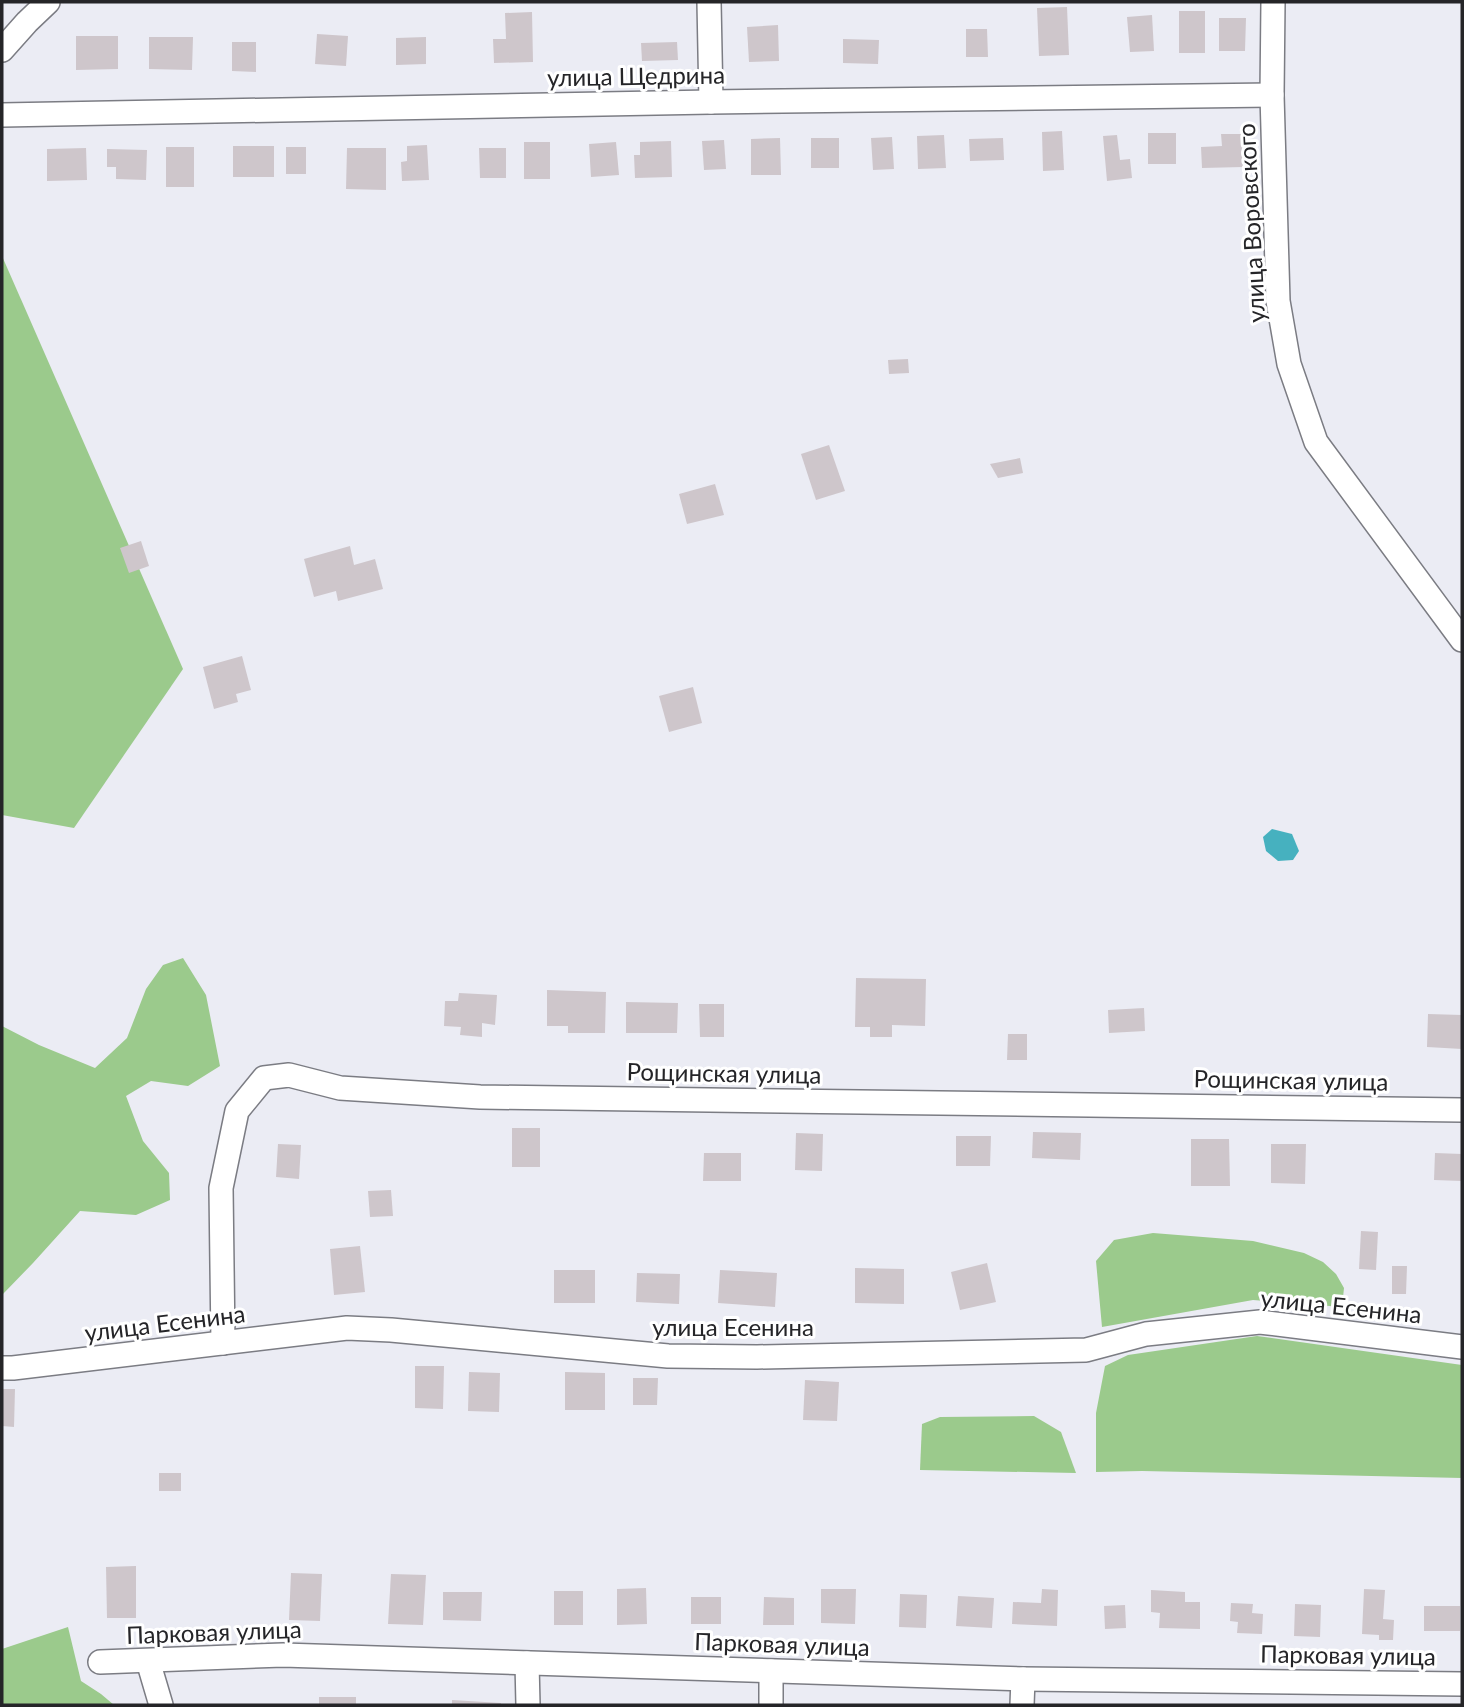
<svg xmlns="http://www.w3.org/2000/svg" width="1464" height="1707" viewBox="0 0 1464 1707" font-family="Lato,sans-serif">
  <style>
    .forest { fill: #9bca8c }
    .water { fill: #46b1bf }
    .building { fill: #cec6cb }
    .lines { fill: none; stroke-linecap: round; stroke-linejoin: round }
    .street-casing { stroke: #7b7c83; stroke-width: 26 }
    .street { stroke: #fff; stroke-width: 23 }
    .labels { text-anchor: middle; stroke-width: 6; stroke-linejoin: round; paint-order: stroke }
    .street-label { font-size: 24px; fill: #252528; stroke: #fff }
  </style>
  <rect width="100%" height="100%" fill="#ebecf4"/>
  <g class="forest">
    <polygon points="2,256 183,669 74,828 2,815"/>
    <polygon points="183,958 206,995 220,1066 188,1086 151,1081 126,1096 143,1141 169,1173 170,1200 136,1215 80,1211 33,1263 2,1295 2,1026 39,1045 95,1068 127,1038 146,989 163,965"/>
    <polygon points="1153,1233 1253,1241 1304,1253 1323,1262 1336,1274 1344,1288 1342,1307 1253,1300 1102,1327 1096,1261 1114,1240"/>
    <polygon points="1257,1336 1462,1365 1462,1478 1142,1471 1096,1472 1096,1413 1105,1366 1128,1355"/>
    <polygon points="1034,1416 1061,1432 1076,1473 920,1470 922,1424 940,1417"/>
    <polygon points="68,1627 81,1681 101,1694 114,1705 2,1705 2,1649"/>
  </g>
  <polygon class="water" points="1272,829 1292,834 1299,851 1293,860 1278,861 1266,851 1263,837"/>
  <g class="building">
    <polygon points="1067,7 1069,55 1039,56 1037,8"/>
    <rect x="1179" y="11" width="26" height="42"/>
    <polygon points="532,12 533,62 494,63 493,39 506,39 505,13"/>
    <polygon points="1152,15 1154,51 1130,52 1127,17"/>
    <polygon points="1219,18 1246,18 1245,51 1219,51"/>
    <polygon points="778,25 779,61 749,62 747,27"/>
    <polygon points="966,29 987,29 988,57 966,57"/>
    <polygon points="317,34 348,36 346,66 315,64"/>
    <polygon points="76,36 118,36 118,69 76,70"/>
    <polygon points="149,37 193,37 192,70 149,69"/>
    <polygon points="426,37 426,64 396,65 396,38"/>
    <polygon points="843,39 879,40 878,64 843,63"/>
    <polygon points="232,42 256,42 256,72 232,71"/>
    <polygon points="677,42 678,60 642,61 641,43"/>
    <polygon points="1062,131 1064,170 1043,171 1042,132"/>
    <rect x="1148" y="133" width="28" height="31"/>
    <polygon points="1221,134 1241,134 1243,167 1202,168 1201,147 1222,146"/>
    <polygon points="944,135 946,168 918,169 917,136"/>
    <polygon points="1117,135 1120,160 1130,159 1132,178 1107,181 1103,136"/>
    <polygon points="892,137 894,169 873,170 871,138"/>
    <polygon points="780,138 781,175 751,175 751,139"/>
    <rect x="811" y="138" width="28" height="30"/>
    <polygon points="1003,138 1004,160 970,161 969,139"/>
    <polygon points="724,140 726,169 704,170 702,141"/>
    <polygon points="671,141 672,177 635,178 634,155 640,155 640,142"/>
    <rect x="524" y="142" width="26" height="37"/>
    <polygon points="616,142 619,175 591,177 589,144"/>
    <polygon points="427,145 429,180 402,181 401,162 407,161 407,146"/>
    <rect x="233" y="146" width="41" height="31"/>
    <rect x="166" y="147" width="28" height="40"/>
    <rect x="286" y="147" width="20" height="27"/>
    <polygon points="86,148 87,180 47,181 47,149"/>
    <polygon points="347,148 386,148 386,190 346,189"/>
    <polygon points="479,148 506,148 506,178 480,178"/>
    <polygon points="107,149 147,150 146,180 116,179 116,167 107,167"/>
    <polygon points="908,359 909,373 889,374 888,360"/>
    <polygon points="829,445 845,491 816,500 801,454"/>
    <polygon points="1020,458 1023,473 998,478 990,464"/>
    <polygon points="715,484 724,515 687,524 679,494"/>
    <polygon points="141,541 149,566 129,573 120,548"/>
    <polygon points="350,546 354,565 375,559 383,589 338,601 336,591 314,597 304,559"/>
    <polygon points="242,656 251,690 236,694 238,702 214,709 203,667"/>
    <polygon points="693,687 702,723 669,732 659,696"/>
    <polygon points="856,978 926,979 925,1026 892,1025 892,1037 870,1037 870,1027 855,1027"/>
    <polygon points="547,990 606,992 605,1033 568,1033 568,1026 547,1026"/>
    <polygon points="459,993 497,995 495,1025 482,1023 482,1037 460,1035 461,1027 444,1026 445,1001 458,1001"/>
    <polygon points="626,1002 678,1003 677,1033 626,1033"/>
    <polygon points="699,1004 724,1004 724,1037 700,1037"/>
    <polygon points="1144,1008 1145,1031 1109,1033 1108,1010"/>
    <polygon points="1428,1014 1462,1015 1462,1049 1427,1047"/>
    <polygon points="1008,1034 1027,1034 1027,1060 1007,1060"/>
    <rect x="512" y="1128" width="28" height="39"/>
    <polygon points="1033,1132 1081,1133 1080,1160 1032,1158"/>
    <polygon points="796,1133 823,1134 822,1171 795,1170"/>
    <polygon points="956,1136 991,1136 990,1166 956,1166"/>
    <polygon points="1191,1139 1229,1139 1230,1186 1191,1186"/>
    <polygon points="278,1144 301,1145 299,1179 276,1177"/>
    <polygon points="1271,1144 1306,1144 1305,1184 1271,1183"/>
    <polygon points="704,1153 741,1153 741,1181 703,1181"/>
    <polygon points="1435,1153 1462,1154 1462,1181 1434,1180"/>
    <polygon points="391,1190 393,1216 370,1217 368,1191"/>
    <polygon points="1361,1231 1378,1232 1376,1270 1359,1269"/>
    <polygon points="360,1246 365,1292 334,1295 330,1249"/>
    <polygon points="987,1263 996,1302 960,1310 951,1272"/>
    <polygon points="1392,1266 1407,1266 1406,1294 1392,1294"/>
    <polygon points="855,1268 904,1269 904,1304 855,1303"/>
    <rect x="554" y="1270" width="41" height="33"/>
    <polygon points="720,1270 777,1273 775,1307 718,1303"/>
    <polygon points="637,1273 680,1274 679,1304 636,1302"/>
    <polygon points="415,1366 444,1366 443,1409 415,1408"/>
    <polygon points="469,1372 500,1373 499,1412 468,1411"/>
    <polygon points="565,1372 605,1373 605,1410 565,1410"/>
    <polygon points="633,1378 658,1378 657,1405 633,1405"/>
    <polygon points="805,1380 839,1382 837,1421 803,1420"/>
    <polygon points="2,1389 15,1389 14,1427 2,1426"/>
    <rect x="159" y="1473" width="22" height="18"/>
    <polygon points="136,1566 136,1618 107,1618 106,1567"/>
    <polygon points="291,1573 322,1574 320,1621 289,1620"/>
    <polygon points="391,1574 426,1575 423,1625 388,1624"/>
    <polygon points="646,1588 647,1624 617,1625 617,1589"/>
    <polygon points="821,1589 856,1589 855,1624 821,1623"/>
    <polygon points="1042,1589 1058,1590 1057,1626 1012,1624 1013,1602 1041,1603"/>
    <polygon points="1364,1589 1385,1590 1383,1619 1394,1620 1393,1640 1379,1640 1379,1635 1362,1634"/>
    <polygon points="1151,1590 1185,1592 1185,1602 1200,1602 1200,1629 1159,1628 1160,1613 1151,1612"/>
    <rect x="554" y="1591" width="29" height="34"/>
    <polygon points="443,1592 482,1592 481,1621 443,1620"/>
    <polygon points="900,1594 927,1595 926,1628 899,1627"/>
    <polygon points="958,1596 994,1598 992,1628 956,1626"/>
    <rect x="691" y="1597" width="30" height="27"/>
    <polygon points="764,1597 794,1598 794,1625 763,1625"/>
    <polygon points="1231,1603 1253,1604 1252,1613 1263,1614 1262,1634 1237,1633 1238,1622 1230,1621"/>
    <polygon points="1295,1604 1321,1605 1320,1637 1294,1636"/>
    <polygon points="1125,1605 1126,1628 1105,1629 1104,1606"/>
    <rect x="1424" y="1606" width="36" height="25"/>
    <rect x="319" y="1697" width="37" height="8"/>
    <polygon points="452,1700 501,1703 501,1705 452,1705"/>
  </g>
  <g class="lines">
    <g class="street-casing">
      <g id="street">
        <polyline points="709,2 711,102"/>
        <polyline points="1273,2 1272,95 1278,301 1289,364 1316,442 1462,640"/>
        <polyline points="2,50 27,22 48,2"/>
        <polyline points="2,115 711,102 1272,95"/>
        <polyline points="223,1343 221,1188 237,1111 264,1078 289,1075 340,1088 480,1097 1462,1110"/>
        <polyline points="2,1368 13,1368 347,1328 391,1330 668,1356 757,1357 1086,1350 1146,1334 1260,1322 1462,1347"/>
        <polyline points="148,1661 161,1705"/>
        <polyline points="100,1662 283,1655 1023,1679 1462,1684"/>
        <polyline points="527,1663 528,1705"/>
        <polyline points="771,1671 771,1705"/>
        <polyline points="1022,1705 1023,1679"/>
      </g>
    </g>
    <use href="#street" class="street"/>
  </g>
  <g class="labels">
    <g class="street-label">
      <text transform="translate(636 77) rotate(-1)" y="8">улица Щедрина</text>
      <text transform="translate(1252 223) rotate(-93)" y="8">улица Воровского</text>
      <text transform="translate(724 1074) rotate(1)" y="8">Рощинская улица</text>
      <text transform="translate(1291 1081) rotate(1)" y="8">Рощинская улица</text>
      <text transform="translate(1341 1307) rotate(6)" y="8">улица Есенина</text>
      <text transform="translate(165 1324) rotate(-7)" y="8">улица Есенина</text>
      <text x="733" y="1336">улица Есенина</text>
      <text transform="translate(214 1633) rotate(-2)" y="8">Парковая улица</text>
      <text transform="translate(782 1645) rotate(2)" y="8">Парковая улица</text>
      <text transform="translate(1348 1656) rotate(1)" y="8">Парковая улица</text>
    </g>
  </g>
  <rect width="1464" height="1707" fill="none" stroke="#252528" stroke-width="7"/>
</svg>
